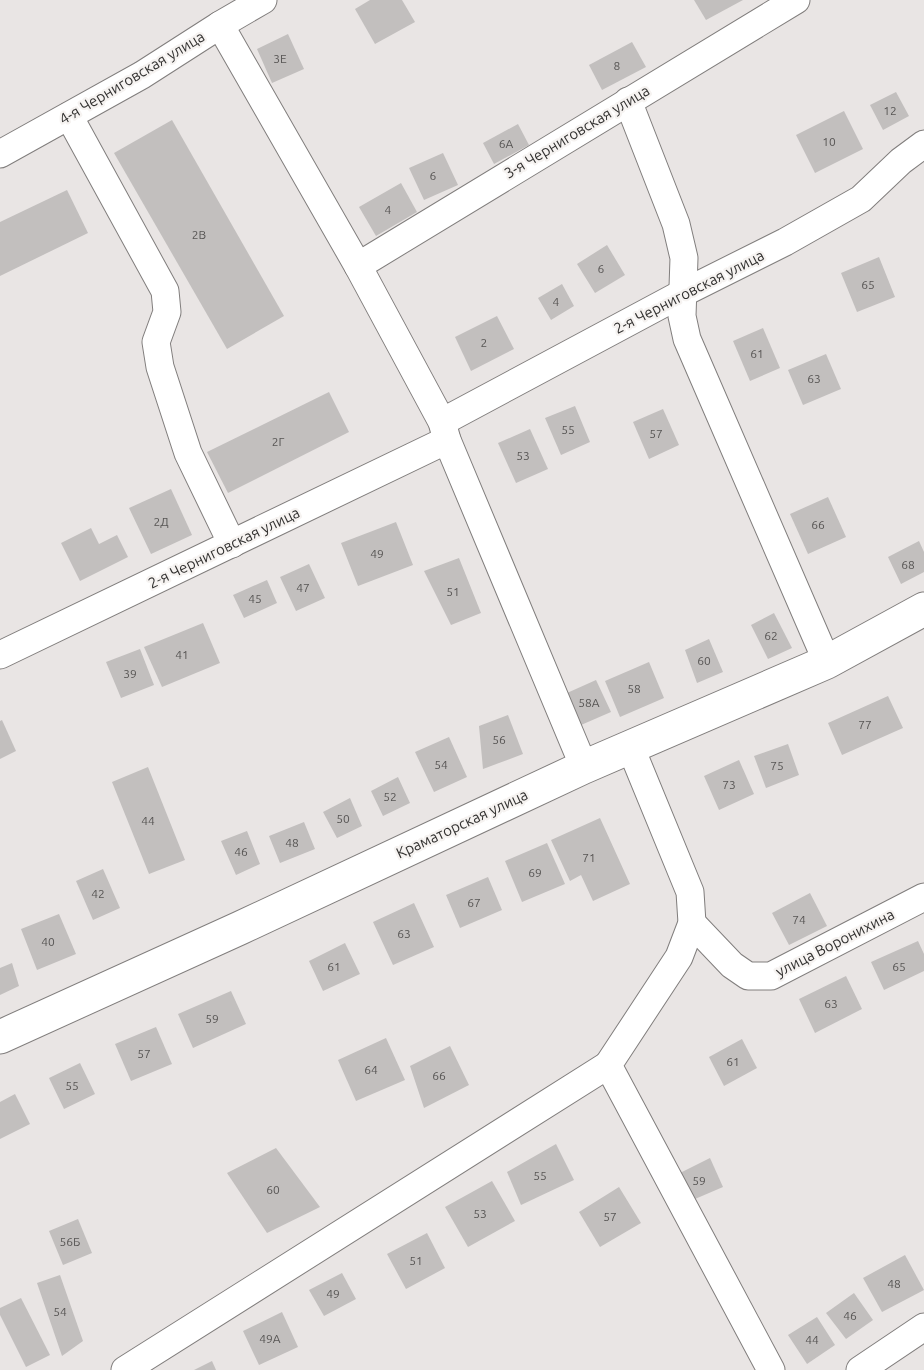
<svg xmlns="http://www.w3.org/2000/svg" width="924" height="1370" viewBox="0 0 924 1370" font-family="Ubuntu,sans-serif">
  <style>
    .building { fill: #c2bfbe }
    .lines { fill: none; stroke-linecap: round; stroke-linejoin: round }
    .minor-casing { stroke: #817e7d; stroke-width: 29 }
    .major-casing { stroke: #817e7d; stroke-width: 35 }
    .minor { stroke: #fff; stroke-width: 27 }
    .major { stroke: #fff; stroke-width: 33 }
    .labels { text-anchor: middle; stroke-width: 4.5; stroke-linejoin: round; paint-order: stroke }
    .number-label { font-size: 12px; fill: #575554 }
    .street-label { font-size: 15px; fill: #333231; stroke: #f6f3f1 }
  </style>
  <rect width="100%" height="100%" fill="#e9e5e4"/>
  <g class="building">
    <polygon points="370,0 402,0 415,22 375,44 355,9"/>
    <polygon points="694,0 743,0 706,20"/>
    <polygon points="288,34 304,69 272,83 257,49"/>
    <polygon points="632,42 646,67 602,90 589,65"/>
    <polygon points="896,92 909,116 883,130 870,105"/>
    <polygon points="844,111 863,149 815,173 796,135"/>
    <polygon points="172,120 284,316 227,349 114,153"/>
    <polygon points="518,124 529,145 494,164 483,143"/>
    <polygon points="443,153 458,185 424,200 409,168"/>
    <polygon points="401,183 417,212 376,236 359,207"/>
    <polygon points="67,190 88,233 0,276 0,222"/>
    <polygon points="607,245 625,275 595,293 577,264"/>
    <polygon points="879,257 895,297 857,312 841,273"/>
    <polygon points="562,284 574,306 551,320 538,298"/>
    <polygon points="497,316 514,349 471,371 455,337"/>
    <polygon points="763,328 780,368 750,381 733,341"/>
    <polygon points="826,354 841,389 803,405 788,370"/>
    <polygon points="329,392 349,432 228,493 207,452"/>
    <polygon points="575,406 590,442 561,455 545,418"/>
    <polygon points="663,409 679,445 649,459 633,422"/>
    <polygon points="530,429 548,469 516,483 498,443"/>
    <polygon points="171,489 192,535 151,554 129,508"/>
    <polygon points="828,497 846,537 808,554 790,514"/>
    <polygon points="396,522 413,565 358,586 341,543"/>
    <polygon points="91,528 99,544 117,535 128,557 80,581 61,543"/>
    <polygon points="919,541 924,552 924,572 901,584 888,557"/>
    <polygon points="459,558 481,613 451,625 424,571"/>
    <polygon points="309,564 325,598 296,611 280,577"/>
    <polygon points="267,580 277,603 244,618 233,595"/>
    <polygon points="774,613 792,648 768,659 751,625"/>
    <polygon points="203,623 220,663 162,687 144,647"/>
    <polygon points="709,639 723,672 697,683 685,650"/>
    <polygon points="140,649 154,685 121,698 106,662"/>
    <polygon points="649,662 664,698 620,717 605,681"/>
    <polygon points="596,680 611,712 581,725 567,693"/>
    <polygon points="888,696 903,728 842,755 828,723"/>
    <polygon points="508,715 523,754 483,769 479,726"/>
    <polygon points="2,720 16,751 0,759 0,721"/>
    <polygon points="449,737 467,777 434,792 415,752"/>
    <polygon points="788,744 799,775 766,788 754,756"/>
    <polygon points="739,760 754,794 719,810 704,776"/>
    <polygon points="148,767 185,860 149,874 112,782"/>
    <polygon points="398,777 410,803 383,816 371,791"/>
    <polygon points="350,798 362,826 337,838 323,812"/>
    <polygon points="600,818 630,884 593,901 581,875 570,881 551,840"/>
    <polygon points="304,822 315,849 280,863 269,836"/>
    <polygon points="247,831 260,864 236,875 221,841"/>
    <polygon points="547,843 565,884 522,902 505,861"/>
    <polygon points="103,869 120,908 93,920 76,881"/>
    <polygon points="488,877 502,910 460,928 446,895"/>
    <polygon points="810,893 827,926 789,945 772,913"/>
    <polygon points="414,903 434,947 393,965 373,922"/>
    <polygon points="59,914 76,954 37,970 21,929"/>
    <polygon points="918,941 924,954 924,971 884,990 871,962"/>
    <polygon points="345,943 360,974 323,991 309,961"/>
    <polygon points="12,963 19,986 0,995 0,968"/>
    <polygon points="846,976 862,1009 815,1033 799,999"/>
    <polygon points="231,991 246,1024 193,1048 178,1014"/>
    <polygon points="156,1027 172,1064 131,1081 115,1044"/>
    <polygon points="386,1038 405,1080 356,1101 338,1060"/>
    <polygon points="742,1039 757,1068 724,1086 709,1057"/>
    <polygon points="450,1046 469,1085 424,1108 410,1066"/>
    <polygon points="80,1063 95,1094 64,1109 49,1078"/>
    <polygon points="15,1094 30,1124 0,1139 0,1102"/>
    <polygon points="556,1144 574,1180 521,1205 507,1172"/>
    <polygon points="276,1148 320,1207 267,1233 227,1173"/>
    <polygon points="710,1158 723,1187 688,1202 676,1175"/>
    <polygon points="492,1181 515,1221 468,1247 445,1207"/>
    <polygon points="619,1187 641,1223 600,1247 579,1212"/>
    <polygon points="78,1219 92,1253 63,1265 49,1231"/>
    <polygon points="427,1233 445,1268 406,1289 387,1254"/>
    <polygon points="905,1255 924,1290 882,1312 863,1278"/>
    <polygon points="342,1273 356,1299 324,1316 309,1290"/>
    <polygon points="60,1275 83,1341 62,1356 37,1283"/>
    <polygon points="854,1293 873,1320 846,1339 826,1313"/>
    <polygon points="21,1298 50,1355 26,1367 0,1315 0,1308"/>
    <polygon points="282,1312 298,1347 259,1365 243,1331"/>
    <polygon points="817,1317 835,1345 807,1364 788,1335"/>
    <polygon points="212,1361 216,1370 194,1370"/>
  </g>
  <g class="lines">
    <g class="minor-casing">
      <g id="minor">
        <polyline points="220,25 358,266 442,422 447,440 584,767"/>
        <polyline points="628,101 676,224 684,258 682,316 687,339 827,662"/>
        <polyline points="69,116 165,291 167,312 156,342 160,367 188,453 232,544"/>
        <polyline points="0,154 142,75 220,25 263,0"/>
        <polyline points="358,266 796,0"/>
        <polyline points="442,422 683,293 785,242 861,199 901,161 924,144"/>
        <polyline points="0,655 447,440"/>
        <polyline points="630,746 690,892 692,923 679,957 608,1065 771,1370"/>
        <polyline points="692,923 732,965 748,976 771,976 924,897"/>
        <polyline points="125,1370 608,1065"/>
        <polyline points="860,1370 924,1327"/>
      </g>
    </g>
    <g class="major-casing">
      <polyline id="major" points="0,1037 240,928 584,767 827,662 924,609"/>
    </g>
    <use href="#minor" class="minor"/>
    <use href="#major" class="major"/>
  </g>
  <g class="labels">
    <g class="number-label">
      <text x="280" y="63">3Е</text>
      <text x="617" y="70">8</text>
      <text x="890" y="115">12</text>
      <text x="829" y="146">10</text>
      <text x="506" y="148">6А</text>
      <text x="433" y="180">6</text>
      <text x="388" y="214">4</text>
      <text x="199" y="239">2В</text>
      <text x="601" y="273">6</text>
      <text x="868" y="289">65</text>
      <text x="556" y="306">4</text>
      <text x="484" y="347">2</text>
      <text x="757" y="358">61</text>
      <text x="814" y="383">63</text>
      <text x="568" y="434">55</text>
      <text x="656" y="438">57</text>
      <text x="278" y="446">2Г</text>
      <text x="523" y="460">53</text>
      <text x="161" y="526">2Д</text>
      <text x="818" y="529">66</text>
      <text x="377" y="558">49</text>
      <text x="908" y="569">68</text>
      <text x="303" y="592">47</text>
      <text x="453" y="596">51</text>
      <text x="255" y="603">45</text>
      <text x="771" y="640">62</text>
      <text x="182" y="659">41</text>
      <text x="704" y="665">60</text>
      <text x="130" y="678">39</text>
      <text x="634" y="693">58</text>
      <text x="589" y="707">58А</text>
      <text x="865" y="729">77</text>
      <text x="499" y="744">56</text>
      <text x="441" y="769">54</text>
      <text x="777" y="770">75</text>
      <text x="729" y="789">73</text>
      <text x="390" y="801">52</text>
      <text x="343" y="823">50</text>
      <text x="148" y="825">44</text>
      <text x="292" y="847">48</text>
      <text x="241" y="856">46</text>
      <text x="589" y="862">71</text>
      <text x="535" y="877">69</text>
      <text x="98" y="898">42</text>
      <text x="474" y="907">67</text>
      <text x="799" y="924">74</text>
      <text x="404" y="938">63</text>
      <text x="48" y="946">40</text>
      <text x="334" y="971">61</text>
      <text x="899" y="971">65</text>
      <text x="831" y="1008">63</text>
      <text x="212" y="1023">59</text>
      <text x="144" y="1058">57</text>
      <text x="733" y="1066">61</text>
      <text x="371" y="1074">64</text>
      <text x="439" y="1080">66</text>
      <text x="72" y="1090">55</text>
      <text x="540" y="1180">55</text>
      <text x="699" y="1185">59</text>
      <text x="273" y="1194">60</text>
      <text x="480" y="1218">53</text>
      <text x="610" y="1221">57</text>
      <text x="70" y="1246">56Б</text>
      <text x="416" y="1265">51</text>
      <text x="894" y="1288">48</text>
      <text x="333" y="1298">49</text>
      <text x="60" y="1316">54</text>
      <text x="850" y="1320">46</text>
      <text x="270" y="1343">49А</text>
      <text x="812" y="1344">44</text>
    </g>
    <g class="street-label">
      <text transform="translate(132 78) rotate(-31)" y="5">4-я Черниговская улица</text>
      <text transform="translate(577 132) rotate(-31)" y="5">3-я Черниговская улица</text>
      <text transform="translate(689 292) rotate(-27)" y="5">2-я Черниговская улица</text>
      <text transform="translate(224 548) rotate(-26)" y="5">2-я Черниговская улица</text>
      <text transform="translate(462 824) rotate(-25)" y="5">Краматорская улица</text>
      <text transform="translate(835 943) rotate(-27)" y="5">улица Воронихина</text>
    </g>
  </g>
</svg>
